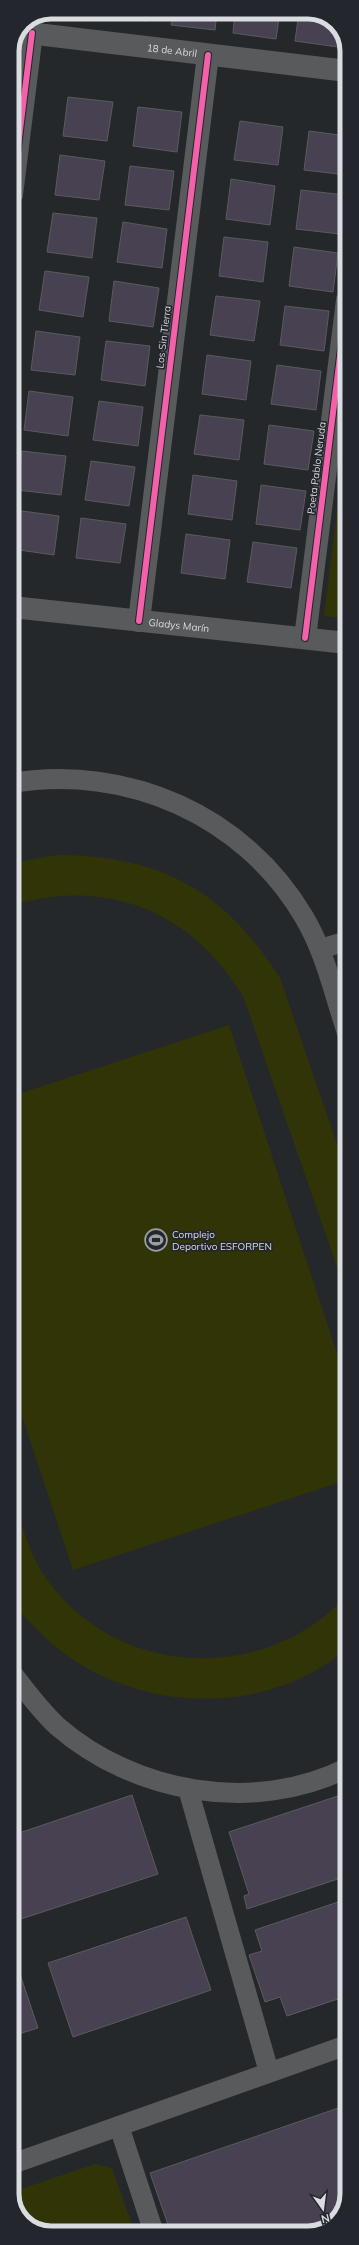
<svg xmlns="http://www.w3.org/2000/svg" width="359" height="2245" viewBox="0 0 359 2245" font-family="Mulish,sans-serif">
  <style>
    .green { fill: #313406 }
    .building { fill: #474152; stroke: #5a5b5d }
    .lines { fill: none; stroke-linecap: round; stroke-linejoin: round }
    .service { stroke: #585a5c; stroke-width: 20 }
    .minor { stroke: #585a5c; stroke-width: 22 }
    .cycleway-casing { stroke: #23272d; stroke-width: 8 }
    .cycleway { stroke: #f560ab; stroke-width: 6 }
    .labels { text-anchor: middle; stroke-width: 3.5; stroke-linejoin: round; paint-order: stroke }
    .street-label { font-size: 10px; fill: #d9dce0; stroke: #23272d }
    .poi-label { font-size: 10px; fill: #d9dce0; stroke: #23272d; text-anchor: start }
    .rim { fill: none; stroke: #d9dce0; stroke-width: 5 }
  </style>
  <rect width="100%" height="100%" fill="#25282b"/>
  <g class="green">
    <polygon points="347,430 347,619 324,616"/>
    <path d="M56 855C159 855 225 890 280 978L347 1173V1296L243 996C191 911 108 877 12 905V863Z"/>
    <polygon points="229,1025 347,1384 347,1480 73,1570 12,1386 12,1096"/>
    <path d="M12 1495C22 1524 29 1556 48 1581 119 1679 267 1684 347 1595V1649C262 1720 130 1713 49 1641 41 1633 15 1610 12 1600 10 1593 12 1581 12 1573 12 1547 12 1521 12 1495Z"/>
    <polygon points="95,2164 112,2168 135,2233 46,2233 24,2222 12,2199 12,2192"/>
  </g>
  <g class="building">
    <polygon points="103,12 148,12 147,21 103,16"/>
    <polygon points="173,12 217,12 215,30 171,25"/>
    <polygon points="235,12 280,12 276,39 233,33"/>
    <polygon points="299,12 313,12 336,24 340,33 338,47 295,41"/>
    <polygon points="68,97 113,102 107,141 63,136"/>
    <polygon points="138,107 182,112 177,152 133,146"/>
    <polygon points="240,121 283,127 278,165 234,160"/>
    <polygon points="309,131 347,136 347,175 304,170"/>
    <polygon points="60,155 105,161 99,200 55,195"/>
    <polygon points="130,166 174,171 169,210 125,205"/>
    <polygon points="231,179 275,186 270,225 226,219"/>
    <polygon points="301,190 345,195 340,234 296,229"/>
    <polygon points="53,213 97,218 92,258 47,252"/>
    <polygon points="123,222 167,229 162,268 117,262"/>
    <polygon points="224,237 268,242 263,282 219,276"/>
    <polygon points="294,247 338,253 333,292 289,286"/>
    <polygon points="45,271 89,277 83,317 39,310"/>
    <polygon points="114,281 159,288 153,327 109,321"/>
    <polygon points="216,296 260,301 254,341 210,335"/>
    <polygon points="285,306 329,311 324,351 280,345"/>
    <polygon points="36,331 80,337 75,375 31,370"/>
    <polygon points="106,341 150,346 145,386 101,380"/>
    <polygon points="207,355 251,361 246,400 202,394"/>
    <polygon points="277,365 321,371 316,410 271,404"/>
    <polygon points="29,391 73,397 68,436 24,430"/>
    <polygon points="99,401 143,407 138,446 93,440"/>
    <polygon points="200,415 244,420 239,460 194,454"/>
    <polygon points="269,425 314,431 308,470 264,464"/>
    <polygon points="22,451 66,456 61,495 17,490"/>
    <polygon points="91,461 135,467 129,506 85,500"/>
    <polygon points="193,475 237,481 232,520 188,514"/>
    <polygon points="261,485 306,491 300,530 256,524"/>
    <polygon points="15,510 59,516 54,555 12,549"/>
    <polygon points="81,518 126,524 120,563 76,558"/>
    <polygon points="186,534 230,540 225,579 181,573"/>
    <polygon points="253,542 297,548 291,588 247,582"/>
    <polygon points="347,1793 347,1876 247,1909 244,1896 249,1894 229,1832"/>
    <polygon points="132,1795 158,1874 12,1922 12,1824 16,1834"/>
    <polygon points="347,1899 347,1996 287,2016 280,1997 265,2002 249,1955 262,1951 255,1930"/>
    <polygon points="186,1917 211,1990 73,2037 48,1963"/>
    <polygon points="12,1949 21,1977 12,1980"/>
    <polygon points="21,1977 38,2028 12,2036 12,1980"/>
    <polygon points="347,2105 347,2194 337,2220 313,2233 171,2233 150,2173"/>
  </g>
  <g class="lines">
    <g class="service">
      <path d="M12 783C127 764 244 815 304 917 325 952 334 994 347 1033"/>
      <polyline points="320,949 347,941"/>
      <path d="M12 1673C26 1691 40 1710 57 1726 135 1794 254 1814 347 1768"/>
      <polyline points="188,1789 269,2072"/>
      <polyline points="119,2126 154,2233"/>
      <polyline points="12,2164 347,2045"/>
    </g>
    <g class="minor">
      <path id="s1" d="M20 32 347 71"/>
      <polyline points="12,195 32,33"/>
      <path id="s2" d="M12 607 347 643"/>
      <polyline points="139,621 208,55"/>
      <polyline points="305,638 347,300"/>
    </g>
    <g class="cycleway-casing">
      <g id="cycleway">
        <polyline points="12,195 32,33"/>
        <polyline points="139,621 208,55"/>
        <polyline points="305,638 347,300"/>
      </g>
    </g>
    <use href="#cycleway" class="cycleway"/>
  </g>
  <defs>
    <g id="stadium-ring" transform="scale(1.15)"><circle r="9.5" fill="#23272d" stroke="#9a9da1" stroke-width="1.5"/><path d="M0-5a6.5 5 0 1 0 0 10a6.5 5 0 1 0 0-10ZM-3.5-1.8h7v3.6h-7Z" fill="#9a9da1"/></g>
  </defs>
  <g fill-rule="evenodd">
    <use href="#stadium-ring" x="156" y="1240"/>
  </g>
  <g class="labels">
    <g class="street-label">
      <text dy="4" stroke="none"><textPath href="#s1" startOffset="153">18 de Abril</textPath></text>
      <text transform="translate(163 337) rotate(-83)" y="4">Los Sin Tierra</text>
      <text transform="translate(316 468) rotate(-83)" y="4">Poeta Pablo Neruda</text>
      <text dy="4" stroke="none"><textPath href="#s2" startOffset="168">Gladys Marín</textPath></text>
    </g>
    <g class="poi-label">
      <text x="172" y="1238">Complejo<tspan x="172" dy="12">Deportivo ESFORPEN</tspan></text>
    </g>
  </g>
  <path d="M0 0H359V2245H0ZM51 19H308A32 32 0 0 1 340 51V2194A32 32 0 0 1 308 2226H51A32 32 0 0 1 19 2194V51A32 32 0 0 1 51 19Z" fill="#23272d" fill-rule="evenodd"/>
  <path class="rim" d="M51 19H308A32 32 0 0 1 340 51V2194A32 32 0 0 1 308 2226H51A32 32 0 0 1 19 2194V51A32 32 0 0 1 51 19Z"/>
  <g transform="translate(323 2209) rotate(166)" stroke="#23272d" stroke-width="3" paint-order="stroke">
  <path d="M0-3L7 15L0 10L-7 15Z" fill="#d9dce0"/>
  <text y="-6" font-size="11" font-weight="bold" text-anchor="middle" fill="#d9dce0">N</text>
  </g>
</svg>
